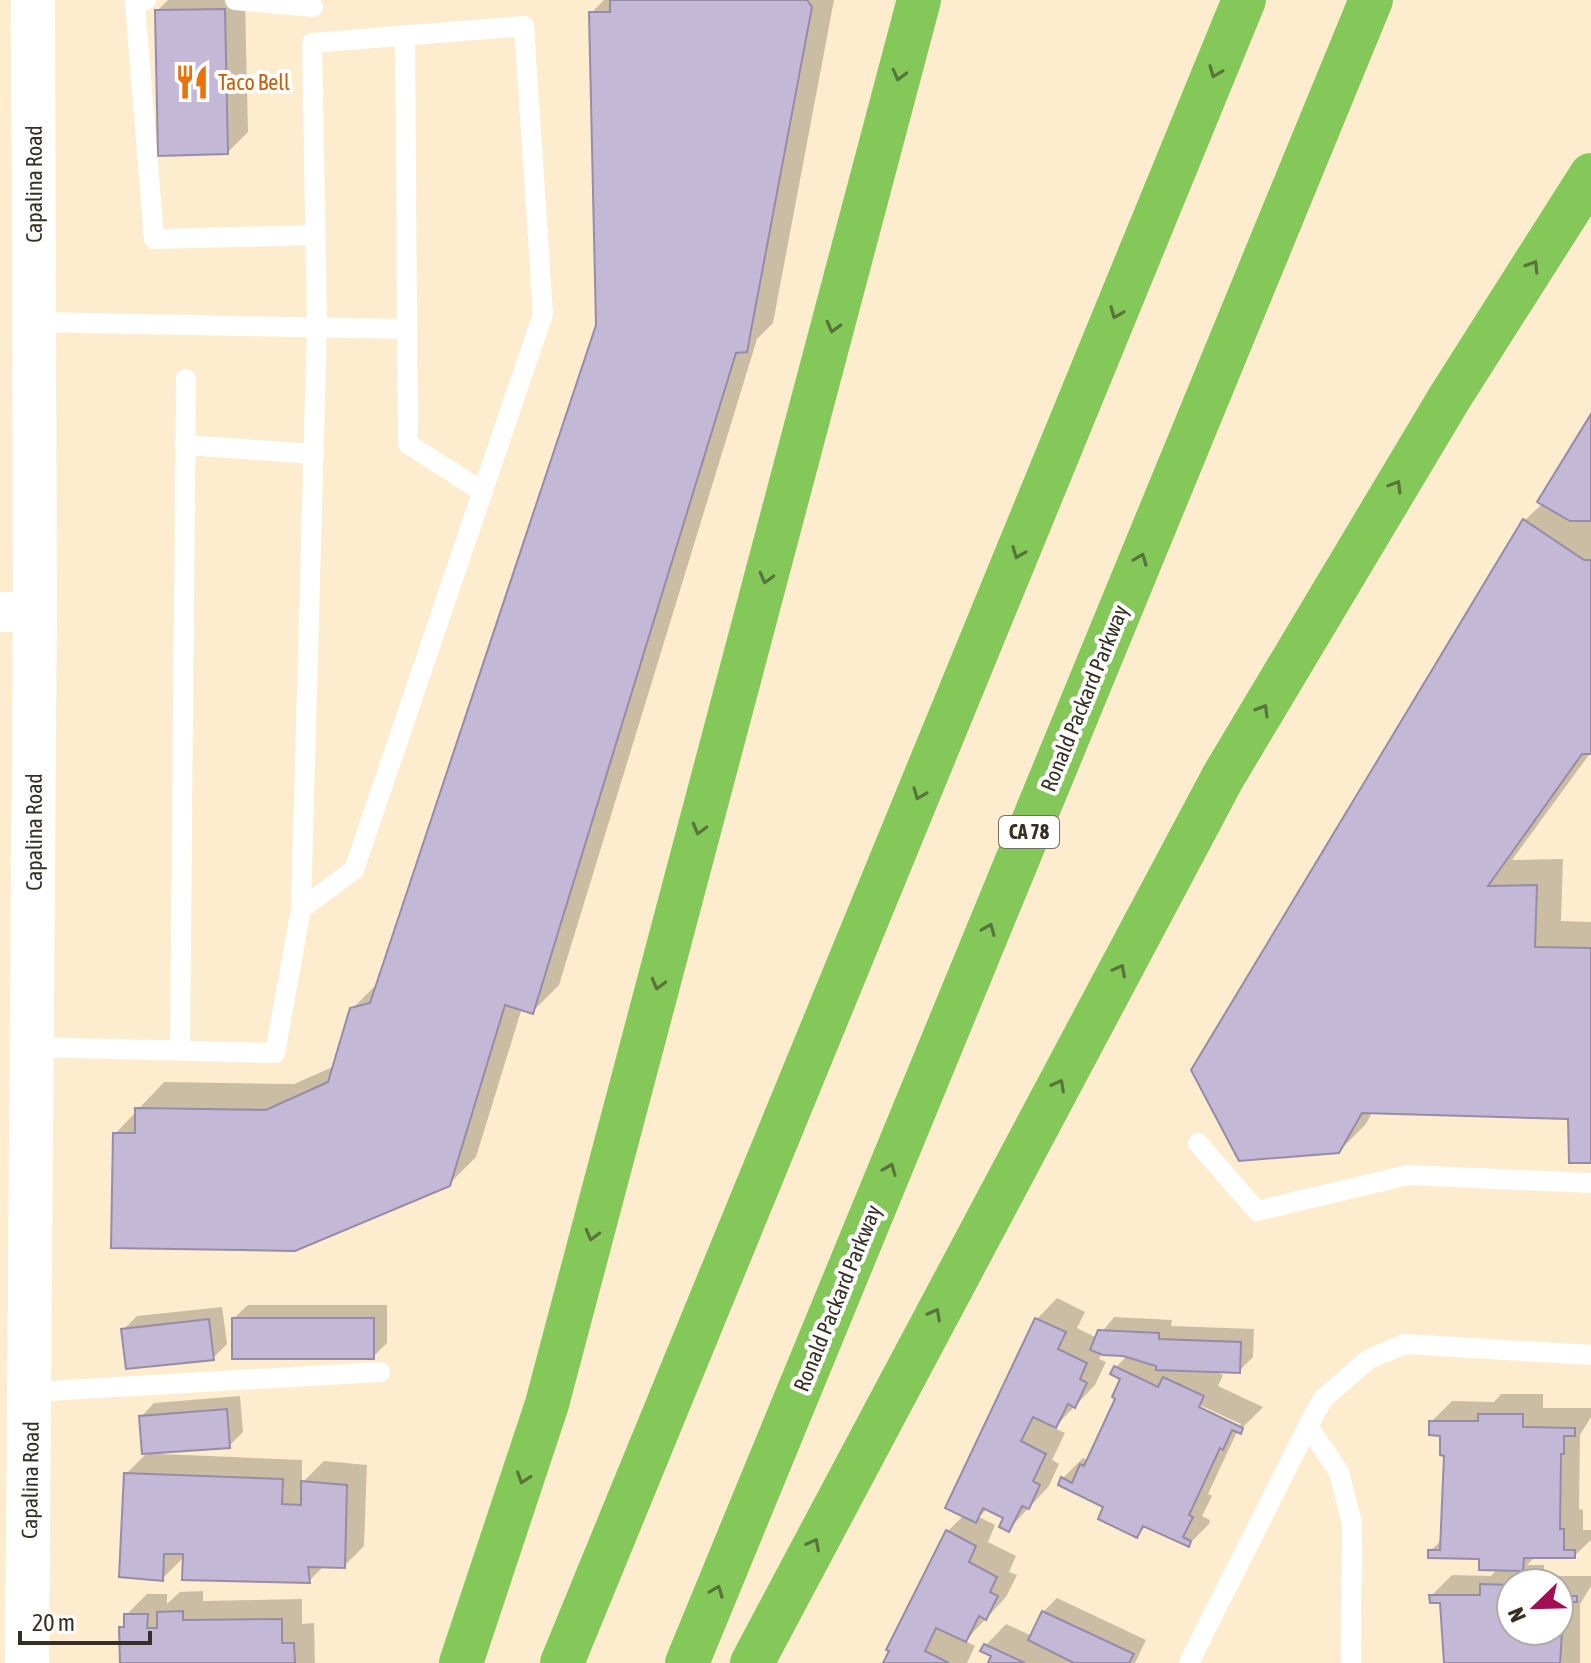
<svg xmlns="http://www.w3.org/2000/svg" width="1591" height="1663" viewBox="0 0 1591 1663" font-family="'Asap Condensed',sans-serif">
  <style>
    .shadow { fill: #0003; fill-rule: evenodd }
    .building { fill: #c3b8d6; stroke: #978ca8; stroke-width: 2 }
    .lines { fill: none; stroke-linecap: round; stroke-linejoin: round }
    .service { stroke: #fff; stroke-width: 20 }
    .minor { stroke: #fff; stroke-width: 40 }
    .tertiary { stroke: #fff; stroke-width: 44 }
    .motorway { stroke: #83c858; stroke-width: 44 }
    .oneway { stroke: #59743b }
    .labels { text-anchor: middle; stroke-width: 8; stroke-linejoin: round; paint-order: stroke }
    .shield { fill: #fff; stroke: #726e66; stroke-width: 2 }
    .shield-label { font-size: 20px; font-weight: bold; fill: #363024 }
    .food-label { font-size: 22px; fill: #c56008; stroke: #fff; text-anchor: start }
    .street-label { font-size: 22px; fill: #363024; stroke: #fff }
  </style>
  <rect width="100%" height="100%" fill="#feecce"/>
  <g class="shadow">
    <polygon points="168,0 245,0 248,132 228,152 157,11"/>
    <polygon points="604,0 834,0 773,323 757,339 559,985 532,1012 522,1008 476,1157 449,1184 115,1134 164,1082 294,1084 335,1066 352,1009 379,982 598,325 591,13"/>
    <polygon points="1591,418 1591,752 1512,860 1563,859 1561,921 1591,922 1591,1161 1570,1117 1373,1111 1366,1124 1339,1151 1525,520 1543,503"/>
    <path d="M1057 1298 1085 1312 1077 1328 1097 1338 1114 1317 1172 1320 1171 1326 1254 1329 1253 1357 1239 1371 1212 1370 1223 1375 1218 1386 1263 1407 1236 1434 1208 1494 1212 1496 1202 1516 1210 1520 1209 1524 1188 1545 1147 1525 1137 1535 1106 1506 1062 1479 1083 1458 1087 1460 1118 1398 1123 1378 1116 1367 1128 1355 1103 1350 1099 1359 1106 1362 1095 1385 1054 1428 1065 1433 1052 1460 1059 1464 1049 1486 1009 1529 1006 1518 988 1508 979 1517 995 1525 988 1542 1016 1556 1009 1572 1017 1575 1006 1597 965 1641 975 1646 967 1663H885L947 1532 964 1515 947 1507 1037 1319ZM1191 1401 1241 1424 1238 1427 1189 1404Z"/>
    <polygon points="248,1305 387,1305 387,1343 373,1357 234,1318"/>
    <polygon points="222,1307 227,1344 213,1358 123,1330 137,1316"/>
    <path d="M1501 1394H1543V1408H1591V1417L1580 1435 1579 1509 1583 1510V1530H1591V1540L1574 1556H1536L1527 1565H1544V1576H1591V1586L1580 1604V1663H1446L1442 1601 1431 1596 1452 1575 1491 1576 1498 1568 1481 1557 1430 1551 1443 1539 1446 1454 1442 1434 1431 1422 1452 1401 1494 1402ZM1511 1583H1559V1631H1511Z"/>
    <polygon points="240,1396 243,1432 229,1446 162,1451 162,1454 302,1460 302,1483 324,1461 367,1465 364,1546 344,1566 325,1565 309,1581 185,1556 162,1579 126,1474 148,1452 141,1417 154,1403"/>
    <polygon points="203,1591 203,1601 302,1599 302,1624 314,1623 315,1663 122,1663 121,1628 126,1623 126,1615 147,1594 167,1594 167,1604 180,1592"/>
    <polygon points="1057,1598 1146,1640 1135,1663 990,1663 994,1655 986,1645 1006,1624 1032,1636 1043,1612"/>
  </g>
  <g class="building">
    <polygon points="610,0 807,0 812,7 747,352 736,353 533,1014 505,1005 450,1186 295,1251 111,1248 113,1133 135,1133 135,1108 266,1110 328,1082 350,1008 370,1003 596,325 589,12 610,12"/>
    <polygon points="225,9 228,154 158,156 155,10"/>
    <polygon points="1591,414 1591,521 1570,521 1537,502"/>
    <polygon points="1523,519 1584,560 1591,560 1591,754 1582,754 1488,886 1537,885 1535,947 1591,948 1591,1163 1569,1163 1568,1119 1362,1113 1339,1153 1239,1161 1191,1070"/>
    <rect x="232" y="1318" width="142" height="41"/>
    <polygon points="1035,1318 1066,1332 1058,1349 1087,1363 1080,1379 1087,1383 1075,1408 1068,1404 1056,1428 1033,1417 1021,1441 1046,1454 1033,1481 1040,1485 1029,1509 1022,1506 1009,1532 999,1527 1003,1518 983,1508 976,1523 945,1508"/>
    <polygon points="209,1319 214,1360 126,1369 121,1329"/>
    <polygon points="1098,1330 1159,1333 1159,1339 1241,1342 1240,1373 1156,1370 1156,1366 1123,1356 1103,1355 1090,1350"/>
    <polygon points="1114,1366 1158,1387 1163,1377 1204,1396 1199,1407 1243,1428 1241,1434 1232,1430 1223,1450 1220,1448 1189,1515 1193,1517 1183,1537 1191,1541 1189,1547 1143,1526 1137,1538 1098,1519 1103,1507 1058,1485 1061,1477 1072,1483 1080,1464 1084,1466 1115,1399 1112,1397 1120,1379 1110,1374"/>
    <polygon points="227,1409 230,1448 142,1454 139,1416"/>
    <polygon points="1478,1414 1523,1414 1523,1427 1575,1428 1575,1436 1564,1436 1564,1454 1561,1454 1560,1529 1564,1529 1564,1550 1575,1550 1575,1558 1524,1558 1523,1571 1479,1570 1479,1559 1428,1558 1428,1550 1440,1550 1444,1456 1440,1455 1440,1436 1429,1435 1429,1421 1478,1421"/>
    <polygon points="124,1473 283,1479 282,1504 301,1505 301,1481 347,1485 345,1568 308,1567 310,1583 182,1580 183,1554 164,1554 163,1581 119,1577"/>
    <polygon points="946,1530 976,1546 969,1562 997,1577 990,1592 998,1596 986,1620 979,1616 966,1642 936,1628 925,1651 949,1663 883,1663 889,1651 886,1650"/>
    <polygon points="1480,1584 1511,1585 1511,1631 1559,1631 1559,1596 1577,1596 1577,1602 1564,1602 1560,1663 1444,1663 1440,1603 1430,1603 1429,1595 1480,1595"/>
    <polygon points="183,1611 183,1620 282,1619 282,1643 294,1643 295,1663 120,1663 119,1627 124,1627 124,1614 148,1614 147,1628 157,1628 157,1612"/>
    <polygon points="1042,1611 1134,1654 1129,1663 1074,1663 1028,1640"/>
    <polygon points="984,1644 1025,1663 988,1663 991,1656 980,1651"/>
  </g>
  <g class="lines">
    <g class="service">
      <polyline points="146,0 135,4 154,239 315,235"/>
      <polyline points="235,0 313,7"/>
      <polyline points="405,35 408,444 483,492"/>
      <polyline points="34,322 407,329"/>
      <polyline points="185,445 314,454"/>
      <polyline points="32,1047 275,1053 301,909 354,870 543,314 524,26 312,43 317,325 301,909"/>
      <polyline points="180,1050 186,379"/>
      <polyline points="1198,1143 1257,1211 1408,1175 1591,1183"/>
      <polyline points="31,1392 380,1372"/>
      <polyline points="1189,1663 1308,1426"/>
      <polyline points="1351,1663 1352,1523 1339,1472 1308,1426 1323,1399 1369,1359 1405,1344 1591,1355"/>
    </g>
    <polyline class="minor" points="0,612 35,612"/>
    <polyline class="tertiary" points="27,1663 35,612 33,0"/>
    <g class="motorway">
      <polyline points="461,1663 547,1404 919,0"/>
      <polyline points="562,1663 1244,0"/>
      <polyline points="687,1663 1371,0"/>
      <polyline points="752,1663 1223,777 1450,397 1591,175"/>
    </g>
  </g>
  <defs><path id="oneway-chevron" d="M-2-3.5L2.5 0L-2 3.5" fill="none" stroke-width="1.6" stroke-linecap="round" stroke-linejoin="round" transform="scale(2)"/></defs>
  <g class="oneway">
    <use href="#oneway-chevron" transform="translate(1215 72) rotate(112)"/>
    <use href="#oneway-chevron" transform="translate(899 75) rotate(105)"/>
    <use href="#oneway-chevron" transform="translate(1533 266) rotate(-58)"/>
    <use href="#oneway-chevron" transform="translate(1116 313) rotate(112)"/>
    <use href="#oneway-chevron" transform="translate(833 327) rotate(105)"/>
    <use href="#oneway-chevron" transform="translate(1396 486) rotate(-59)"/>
    <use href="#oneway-chevron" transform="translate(1018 553) rotate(112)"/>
    <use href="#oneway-chevron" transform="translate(1141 559) rotate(-68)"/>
    <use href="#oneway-chevron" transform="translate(766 578) rotate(105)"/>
    <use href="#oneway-chevron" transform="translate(1263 710) rotate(-59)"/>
    <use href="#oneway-chevron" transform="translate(919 794) rotate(112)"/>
    <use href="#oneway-chevron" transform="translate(699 829) rotate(105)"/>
    <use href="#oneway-chevron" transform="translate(989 929) rotate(-68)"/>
    <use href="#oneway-chevron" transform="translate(1120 970) rotate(-62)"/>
    <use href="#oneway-chevron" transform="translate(658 984) rotate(105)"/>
    <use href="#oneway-chevron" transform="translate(1059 1085) rotate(-62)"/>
    <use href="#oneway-chevron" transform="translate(890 1169) rotate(-68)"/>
    <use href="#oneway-chevron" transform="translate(592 1235) rotate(105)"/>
    <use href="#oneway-chevron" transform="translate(935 1314) rotate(-62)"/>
    <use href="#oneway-chevron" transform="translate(523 1478) rotate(108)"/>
    <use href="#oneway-chevron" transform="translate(814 1544) rotate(-62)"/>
    <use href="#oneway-chevron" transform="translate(717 1591) rotate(-68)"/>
  </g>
  <defs>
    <g id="restaurant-bare" transform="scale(2.76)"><path d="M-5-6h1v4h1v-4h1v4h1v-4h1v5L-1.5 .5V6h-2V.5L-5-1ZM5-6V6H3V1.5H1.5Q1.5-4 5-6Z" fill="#e8710a" stroke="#fff" stroke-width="2.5" paint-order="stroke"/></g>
  </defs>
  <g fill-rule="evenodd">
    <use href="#restaurant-bare" x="192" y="82"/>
  </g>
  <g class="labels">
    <rect class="shield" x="999" y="816" width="60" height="32" rx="6"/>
    <g class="shield-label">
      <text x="1029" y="839">CA 78</text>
    </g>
    <g class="food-label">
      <text x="218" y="90">Taco Bell</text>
    </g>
    <g class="street-label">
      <text transform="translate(34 184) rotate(-90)" y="8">Capalina Road</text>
      <text transform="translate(1084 698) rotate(-68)" y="8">Ronald Packard Parkway</text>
      <text transform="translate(34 832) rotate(-90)" y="8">Capalina Road</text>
      <text transform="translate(837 1298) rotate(-68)" y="8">Ronald Packard Parkway</text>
      <text transform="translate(30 1480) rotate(-89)" y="8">Capalina Road</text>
    </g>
  </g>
  <g transform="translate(1535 1607) rotate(247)"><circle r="38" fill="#ffffff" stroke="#afaca7" stroke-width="2"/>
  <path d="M0-6L14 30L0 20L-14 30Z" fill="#a10e52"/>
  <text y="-12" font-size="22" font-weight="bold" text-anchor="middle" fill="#363024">N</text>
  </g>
  <path d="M20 1631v12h130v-12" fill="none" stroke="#363024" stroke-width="4"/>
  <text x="32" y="1631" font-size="24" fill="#363024" stroke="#ffffff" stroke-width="6" paint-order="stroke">20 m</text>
</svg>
